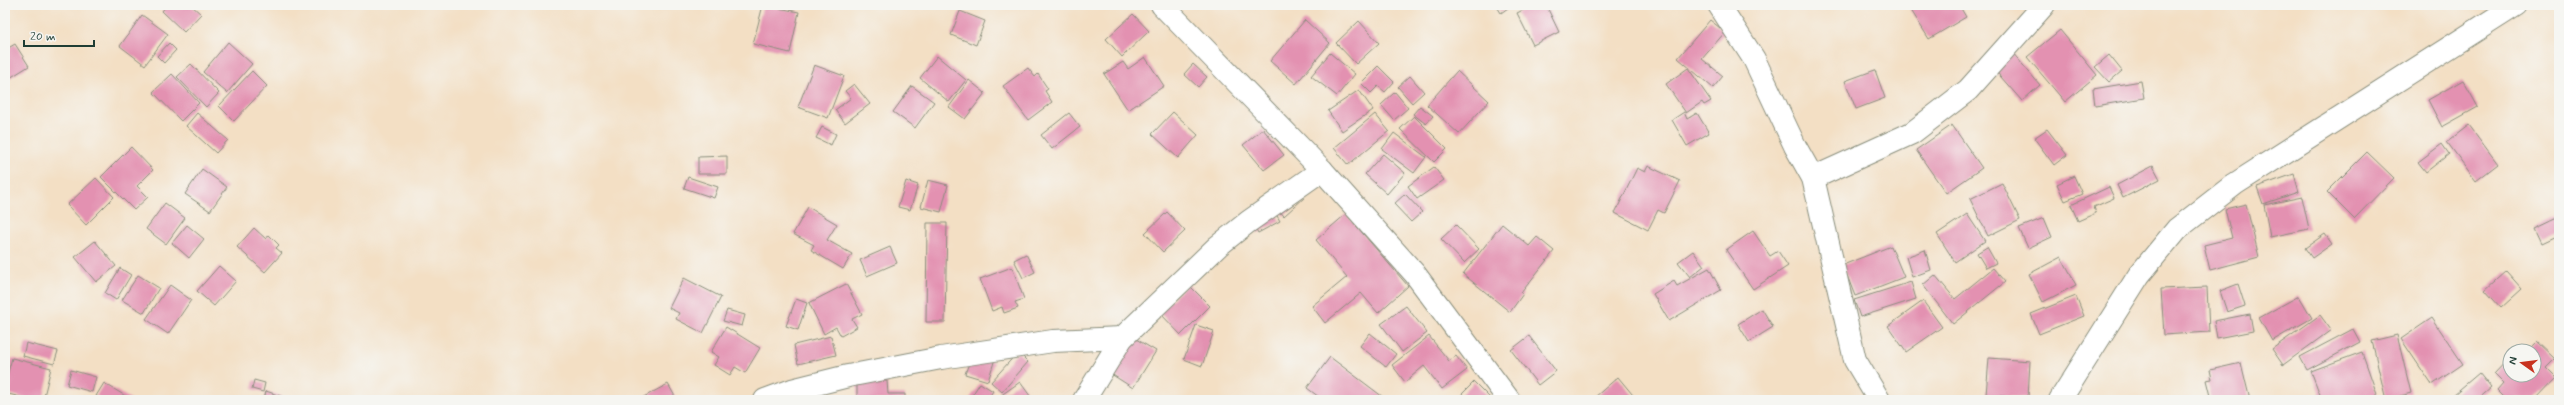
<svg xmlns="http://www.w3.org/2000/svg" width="2564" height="405" viewBox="0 0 2564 405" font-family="Mynerve,sans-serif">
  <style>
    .building { fill: #e391b1 }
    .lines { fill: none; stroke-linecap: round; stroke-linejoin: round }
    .minor-casing { stroke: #898e7c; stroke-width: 24 }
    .minor { stroke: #fff; stroke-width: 22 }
  </style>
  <rect width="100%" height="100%" fill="#f6f6f2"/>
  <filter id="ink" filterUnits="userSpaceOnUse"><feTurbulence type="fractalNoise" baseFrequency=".025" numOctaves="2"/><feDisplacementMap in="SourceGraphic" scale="8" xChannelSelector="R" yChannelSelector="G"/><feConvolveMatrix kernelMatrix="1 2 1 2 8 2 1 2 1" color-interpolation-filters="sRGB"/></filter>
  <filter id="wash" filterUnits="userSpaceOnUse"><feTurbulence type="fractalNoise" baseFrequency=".012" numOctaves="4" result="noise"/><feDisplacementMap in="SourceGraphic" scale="16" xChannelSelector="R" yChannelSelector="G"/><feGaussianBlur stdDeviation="0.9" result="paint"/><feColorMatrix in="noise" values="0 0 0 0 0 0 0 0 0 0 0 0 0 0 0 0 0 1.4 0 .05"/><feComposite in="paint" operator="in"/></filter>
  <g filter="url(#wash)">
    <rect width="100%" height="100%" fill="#f3dfc4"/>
    <g id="blocks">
      <g class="building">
        <polygon points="167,5 191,5 201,14 184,32 162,11"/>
        <polygon points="763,5 799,12 790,53 753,44"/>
        <polygon points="1496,5 1512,5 1501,13"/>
        <polygon points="1533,5 1546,5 1559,32 1533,45 1517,13"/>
        <polygon points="1912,5 1959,5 1966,17 1929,39 1909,7"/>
        <polygon points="960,11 985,21 976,45 951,35"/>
        <polygon points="1133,14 1149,31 1122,57 1106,39"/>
        <polygon points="142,15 168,34 145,65 120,46"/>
        <polygon points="1305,20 1330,43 1296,84 1270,61"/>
        <polygon points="1710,20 1725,32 1702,59 1723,76 1713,88 1678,58"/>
        <polygon points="1359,21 1379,43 1356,64 1336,43"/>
        <polygon points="2060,30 2097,75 2065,102 2027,57"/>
        <polygon points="228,42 252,64 227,93 203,72"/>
        <polygon points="169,43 176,50 164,63 157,56"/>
        <polygon points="15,44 29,66 5,81 5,50"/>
        <polygon points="2012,52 2040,85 2022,101 1993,68"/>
        <polygon points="1330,53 1355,74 1337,96 1311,76"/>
        <polygon points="2109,55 2122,71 2109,82 2095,67"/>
        <polygon points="937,56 966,80 949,102 920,78"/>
        <polygon points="1145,57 1164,86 1128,110 1104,74 1123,62 1128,69"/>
        <polygon points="191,64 219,93 206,107 177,77"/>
        <polygon points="1193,64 1207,77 1198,87 1184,74"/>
        <polygon points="814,65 844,76 828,118 798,107"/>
        <polygon points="1378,66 1394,82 1385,92 1378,86 1371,93 1361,83"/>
        <polygon points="1028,68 1035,77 1038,74 1048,89 1045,91 1052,102 1028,120 1003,86"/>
        <polygon points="1688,68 1711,101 1704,105 1702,102 1686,113 1666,84"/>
        <polygon points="1875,70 1885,98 1856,109 1845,81"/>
        <polygon points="252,71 267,86 234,121 219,106"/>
        <polygon points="1457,71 1489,101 1459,134 1427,105"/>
        <polygon points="172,74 199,103 181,121 153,92"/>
        <polygon points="1410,76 1424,92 1412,103 1398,87"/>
        <polygon points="969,80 985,93 965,119 949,107"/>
        <polygon points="2463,80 2478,107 2442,127 2428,100"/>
        <polygon points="2141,81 2144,98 2095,106 2093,89"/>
        <polygon points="854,84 870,104 845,123 835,110 851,98 845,91"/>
        <polygon points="912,86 934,102 915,128 893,112"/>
        <polygon points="1359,90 1373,110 1342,131 1328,111"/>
        <polygon points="1395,92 1408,108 1394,120 1381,105"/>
        <polygon points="1420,106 1433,116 1426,124 1413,114"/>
        <polygon points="1173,112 1198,135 1178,158 1152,134"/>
        <polygon points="1684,112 1687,119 1697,113 1709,133 1687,146 1672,120"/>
        <polygon points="197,113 228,140 216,153 186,126"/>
        <polygon points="1069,113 1080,127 1052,149 1041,135"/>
        <polygon points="1375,114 1389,131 1348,165 1334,148"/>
        <polygon points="1414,116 1447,149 1434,162 1400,129"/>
        <polygon points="1952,125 1982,168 1946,193 1916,150"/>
        <polygon points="2469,125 2498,164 2476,181 2447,142"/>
        <polygon points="822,127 836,134 831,145 816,138"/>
        <polygon points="1263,129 1284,155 1264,170 1243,145"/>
        <polygon points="2047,129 2067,155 2054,165 2034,138"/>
        <polygon points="1394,133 1426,157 1414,173 1382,149"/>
        <polygon points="2442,144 2449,154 2426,172 2418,162"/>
        <polygon points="131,147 153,170 137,186 148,197 134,210 101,177"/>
        <polygon points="2367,152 2394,178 2354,219 2327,192"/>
        <polygon points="1383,154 1405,173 1387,194 1365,174"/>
        <polygon points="727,156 727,174 698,174 698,157"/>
        <polygon points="1648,166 1680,181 1664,213 1658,210 1648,230 1615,213 1637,168 1645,172"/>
        <polygon points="2153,166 2160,179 2123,198 2117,185"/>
        <polygon points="1434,167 1444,180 1417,199 1408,186"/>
        <polygon points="202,169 227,187 210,211 185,194"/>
        <polygon points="2294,174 2299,192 2263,204 2257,187"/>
        <polygon points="2074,176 2082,194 2065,201 2057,184"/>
        <polygon points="688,177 718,187 714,198 684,188"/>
        <polygon points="96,178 114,197 86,225 67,205"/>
        <polygon points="928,180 948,185 941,212 921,207"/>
        <polygon points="906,181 918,185 910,210 898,207"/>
        <polygon points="2002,183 2020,220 1988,236 1970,199"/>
        <polygon points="2109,187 2114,198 2094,207 2096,213 2078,221 2071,205"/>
        <polygon points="1298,189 1305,197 1284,216 1277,208"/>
        <polygon points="1405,194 1422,212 1411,222 1394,204"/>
        <polygon points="2302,197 2309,229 2270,237 2264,205"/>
        <polygon points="165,203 185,218 166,244 146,229"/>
        <polygon points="2246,204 2259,257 2210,270 2204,245 2232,238 2225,209"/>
        <polygon points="808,207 837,224 827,240 852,254 843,269 811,250 814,245 793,234"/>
        <polygon points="1273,209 1280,221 1258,233 1252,222"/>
        <polygon points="1167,212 1185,231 1163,252 1145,233"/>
        <polygon points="1346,214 1408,286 1378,313 1361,293 1325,323 1312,306 1347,277 1316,240"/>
        <polygon points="1967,214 1985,241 1955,262 1937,234"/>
        <polygon points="2558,217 2559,235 2542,243 2535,228"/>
        <polygon points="2044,218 2052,237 2028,248 2019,228"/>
        <polygon points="927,223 947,223 945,322 926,322"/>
        <polygon points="1502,224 1529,246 1537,237 1554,251 1521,293 1523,294 1510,312 1463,274"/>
        <polygon points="187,225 204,239 189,258 172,243"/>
        <polygon points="1456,225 1479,249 1464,263 1441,239"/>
        <polygon points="254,228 266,239 269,235 279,245 276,248 282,253 265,272 237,247"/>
        <polygon points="1753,231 1770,256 1778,251 1788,266 1753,289 1726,250"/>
        <polygon points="2325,234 2332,244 2312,258 2305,248"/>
        <polygon points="95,241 116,266 96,282 75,257"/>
        <polygon points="1891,246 1904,277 1855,296 1843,265"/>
        <polygon points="890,247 897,263 867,276 860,260"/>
        <polygon points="1987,247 1996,263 1986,268 1977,253"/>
        <polygon points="1925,250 1931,270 1912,277 1906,257"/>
        <polygon points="1693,251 1704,266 1690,277 1678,262"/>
        <polygon points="1026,254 1035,272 1023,278 1014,260"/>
        <polygon points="2061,257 2076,285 2043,302 2029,274"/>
        <polygon points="219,266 236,281 214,306 197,291"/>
        <polygon points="1012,267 1024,299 1015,302 1018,308 1004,313 1002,307 992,311 980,279"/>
        <polygon points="120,268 131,275 116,300 105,293"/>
        <polygon points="1709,268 1721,290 1669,321 1653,294 1674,281 1677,286"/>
        <polygon points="1993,268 2005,282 1953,324 1923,285 1935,275 1955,299"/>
        <polygon points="2506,271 2522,289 2501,308 2485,290"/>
        <polygon points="138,275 159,288 144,313 122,300"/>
        <polygon points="684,278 721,297 703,333 676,319 679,313 669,308"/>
        <polygon points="1911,282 1916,299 1860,317 1854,300"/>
        <polygon points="846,284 862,314 852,319 857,327 841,336 836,327 824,334 809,303"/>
        <polygon points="1188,284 1210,306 1181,335 1159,312"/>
        <polygon points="2238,284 2245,306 2227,312 2220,291"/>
        <polygon points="170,285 191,300 168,334 146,319"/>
        <polygon points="2207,287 2209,332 2164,335 2161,289"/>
        <polygon points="2076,296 2084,316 2039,334 2031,314"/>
        <polygon points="2299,296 2312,318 2272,341 2259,318"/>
        <polygon points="796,299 807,303 798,330 786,326"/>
        <polygon points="1923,301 1942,327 1906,352 1888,326"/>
        <polygon points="1406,306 1427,333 1402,352 1381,324"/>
        <polygon points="1762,309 1773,327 1749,342 1738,324"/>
        <polygon points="727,310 745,315 742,326 723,321"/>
        <polygon points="2250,314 2253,331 2217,338 2214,321"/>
        <polygon points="2320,315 2331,330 2283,365 2272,349"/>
        <polygon points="2432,318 2463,364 2432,385 2401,339"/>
        <polygon points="1196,325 1214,331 1202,366 1184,359"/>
        <polygon points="726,327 760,348 745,373 735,367 730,375 714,365 719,357 711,352"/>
        <polygon points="2353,329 2360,342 2307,370 2300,357"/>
        <polygon points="1370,333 1396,354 1386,367 1360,346"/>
        <polygon points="2397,335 2411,393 2386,400 2372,341"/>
        <polygon points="831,336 836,355 798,364 794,345"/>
        <polygon points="1131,336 1156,351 1133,388 1108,372"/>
        <polygon points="1429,336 1449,361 1456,356 1467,370 1442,389 1424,366 1405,382 1392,365"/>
        <polygon points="1529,336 1556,371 1538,385 1511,350"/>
        <polygon points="2536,341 2555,359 2546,368 2556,378 2535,400 2519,398 2507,400 2497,390 2503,383 2494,374 2510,357 2510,375 2534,375 2534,351 2516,351 2522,345 2527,350"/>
        <polygon points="26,343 58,351 54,364 23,356"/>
        <polygon points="1018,352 1028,362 1002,392 991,382"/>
        <polygon points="2362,352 2379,400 2322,400 2311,371"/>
        <polygon points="972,355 994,362 988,381 965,374"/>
        <polygon points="1330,357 1387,400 1323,400 1307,388"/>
        <polygon points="12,358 51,368 43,400 31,400 5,393 5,383"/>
        <polygon points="1989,358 2030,361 2028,398 1986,395"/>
        <polygon points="2241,363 2250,400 2211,400 2206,380 2212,379 2210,370"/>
        <polygon points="71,370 96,377 92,392 67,385"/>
        <polygon points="2479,373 2491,388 2477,400 2457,400 2453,395"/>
        <polygon points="1618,377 1637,400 1597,400 1595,397"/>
        <polygon points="254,380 265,383 263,392 252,389"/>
        <polygon points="857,381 887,381 888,394 905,394 905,400 857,400"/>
        <polygon points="1020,382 1033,400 999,400 997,398"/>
        <polygon points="1474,382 1492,400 1456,400"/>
        <polygon points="104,383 132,400 104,400 96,396"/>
        <polygon points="980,383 993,391 987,400 969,400"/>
        <polygon points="668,384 677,400 638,400"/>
        <polygon points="266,391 292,400 264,400"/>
      </g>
    </g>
  </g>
  <g filter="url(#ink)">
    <use href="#blocks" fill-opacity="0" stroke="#898e7c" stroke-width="1"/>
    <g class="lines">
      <g class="minor-casing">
        <g id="minor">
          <polyline points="1162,5 1322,170 1415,274 1509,400"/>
          <polyline points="1719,5 1754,59 1795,146 1813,178 1855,360 1879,400"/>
          <polyline points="1813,178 1912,133 1968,90 2044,5"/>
          <polyline points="765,400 792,390 848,376 941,358 1053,341 1122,338"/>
          <polyline points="1084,400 1122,338 1218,246 1248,222 1322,170"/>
          <polyline points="2060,400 2139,275 2177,229 2235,184 2516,5"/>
        </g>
      </g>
      <use href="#minor" class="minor"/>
    </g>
  </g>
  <rect width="2564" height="405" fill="none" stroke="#f6f6f2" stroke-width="20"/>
  <g transform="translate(2522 363) rotate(284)"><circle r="19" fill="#f6f6f2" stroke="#a0aca6"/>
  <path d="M0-3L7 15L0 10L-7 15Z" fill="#c8321e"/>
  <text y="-6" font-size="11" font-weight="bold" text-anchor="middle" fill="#1f3d34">N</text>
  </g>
  <path d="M24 40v6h70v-6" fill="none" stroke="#1f3d34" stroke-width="2"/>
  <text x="30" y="40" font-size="12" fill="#1f3d34" stroke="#f6f6f2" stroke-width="3" paint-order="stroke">20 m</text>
</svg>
